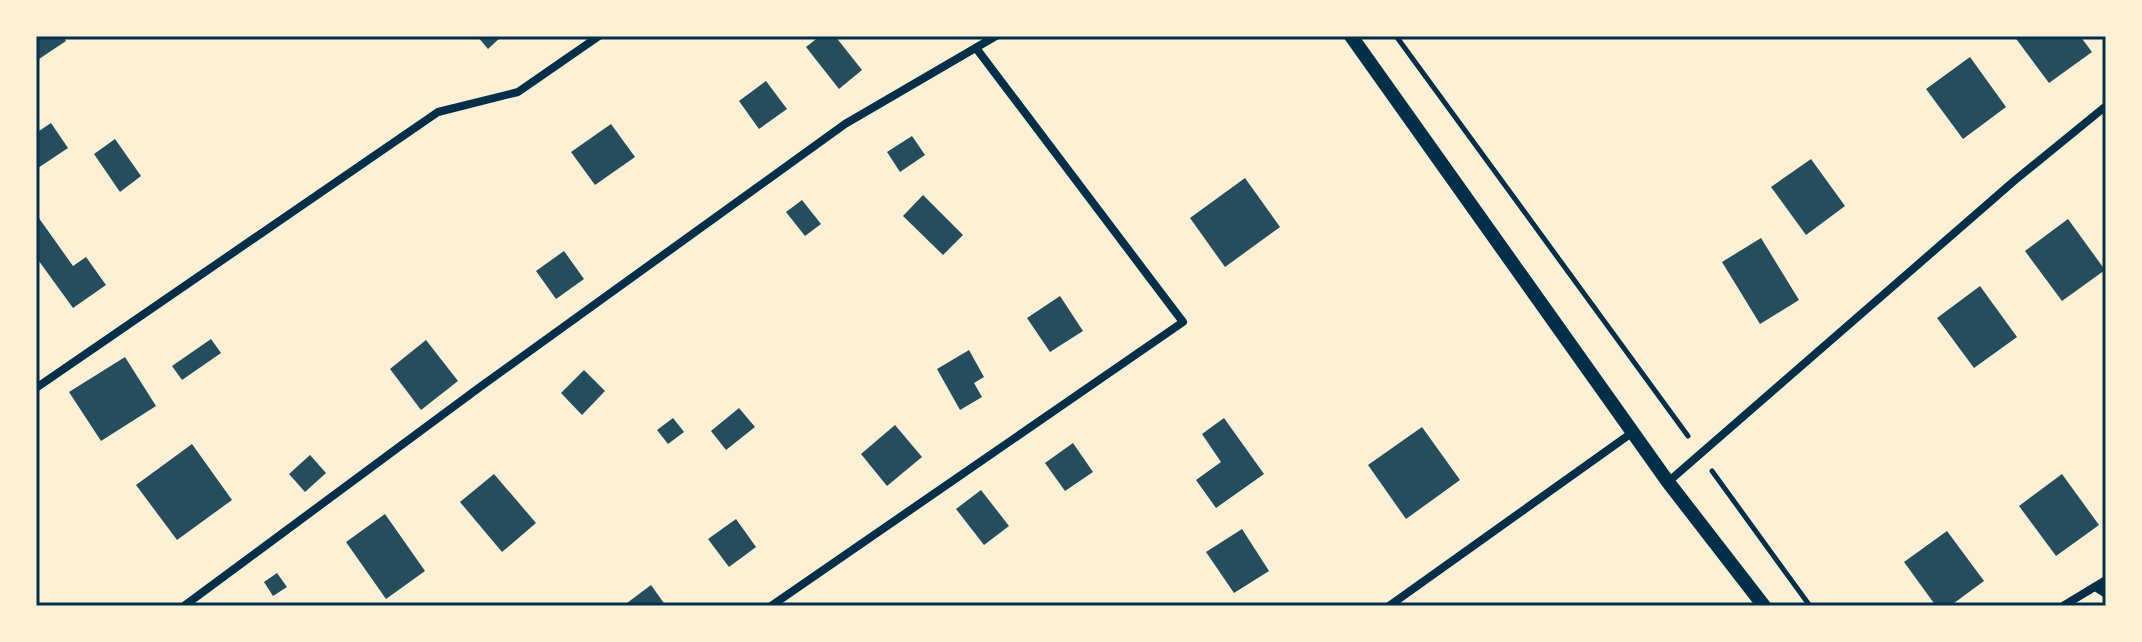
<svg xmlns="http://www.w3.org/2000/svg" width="2142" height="642" viewBox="0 0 2142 642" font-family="'PT Sans Narrow',sans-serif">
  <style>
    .building { fill: #264d5e }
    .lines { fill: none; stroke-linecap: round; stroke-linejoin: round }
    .path { stroke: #003049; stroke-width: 5 }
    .minor { stroke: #003049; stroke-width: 8 }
    .tertiary { stroke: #003049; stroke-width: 14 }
    .neatline { fill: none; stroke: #003049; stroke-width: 3 }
  </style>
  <rect width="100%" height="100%" fill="#fdf0d5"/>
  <g class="building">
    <polygon points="36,36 63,36 66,41 36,61"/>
    <polygon points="477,36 502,36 488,49"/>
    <polygon points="820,36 835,36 862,70 839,89 806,47"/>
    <polygon points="2014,36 2080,36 2092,52 2049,83"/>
    <polygon points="1970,57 2006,107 1963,139 1926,89"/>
    <polygon points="766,81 787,109 759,129 739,101"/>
    <polygon points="51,123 68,148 38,168 36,164 36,133"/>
    <polygon points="611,124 635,157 595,185 571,152"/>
    <polygon points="912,136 925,155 900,172 887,152"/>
    <polygon points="115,139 141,176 120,192 94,154"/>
    <polygon points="1811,159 1845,206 1806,235 1771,187"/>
    <polygon points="1245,178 1280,227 1225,267 1190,218"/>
    <polygon points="923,195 963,235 943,255 903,216"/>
    <polygon points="802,200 821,224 805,236 786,212"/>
    <polygon points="36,214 73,266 86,257 106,285 73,308 36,257"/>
    <polygon points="2068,219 2105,270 2062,301 2025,251"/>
    <polygon points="1761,238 1799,300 1760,324 1722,262"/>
    <polygon points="564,251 584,279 556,299 536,271"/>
    <polygon points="1980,286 2017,337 1974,368 1937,318"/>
    <polygon points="1060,296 1083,331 1050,352 1027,318"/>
    <polygon points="211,339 221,353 182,380 172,366"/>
    <polygon points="426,340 458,381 421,410 390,369"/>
    <polygon points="969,350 984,377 974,383 982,397 960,410 937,369"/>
    <polygon points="125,357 156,406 101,441 69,392"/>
    <polygon points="584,370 605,391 582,415 561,393"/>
    <polygon points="739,408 755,427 726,450 711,431"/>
    <polygon points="673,418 684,432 668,444 657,430"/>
    <polygon points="1224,418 1264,474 1216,508 1196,480 1221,462 1202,434"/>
    <polygon points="895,425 922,457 887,486 861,454"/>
    <polygon points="1422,427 1460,480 1406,519 1368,465"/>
    <polygon points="1073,443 1093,472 1065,491 1045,463"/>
    <polygon points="192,444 232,500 177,540 136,485"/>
    <polygon points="310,455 326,473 305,492 289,474"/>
    <polygon points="494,474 536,523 502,552 460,502"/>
    <polygon points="2062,474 2099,525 2056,556 2019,506"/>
    <polygon points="981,490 1009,526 984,545 956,509"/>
    <polygon points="385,514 425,571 386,599 346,542"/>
    <polygon points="736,519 756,547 729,567 708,539"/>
    <polygon points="1242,529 1269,571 1234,593 1206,552"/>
    <polygon points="1947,531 1984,581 1950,606 1936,606 1904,562"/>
    <polygon points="277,573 287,587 273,596 264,582"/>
    <polygon points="651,585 666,606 623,606"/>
  </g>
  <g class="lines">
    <g class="path">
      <polyline points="1396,36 1688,436"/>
      <polyline points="1712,471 1810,606"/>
    </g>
    <g class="minor">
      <polyline points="36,388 438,112 518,92 599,36"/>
      <polyline points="1668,482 2014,181 2106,106"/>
      <polyline points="2095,587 2106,594"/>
      <polyline points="184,606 480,387 845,124 996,36"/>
      <polyline points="771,606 1183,322 976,48"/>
      <polyline points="1389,606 1633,432"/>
      <polyline points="2063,606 2106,580"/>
    </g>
    <polyline class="tertiary" points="1351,36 1668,482 1764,606"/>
  </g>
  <rect width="2142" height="642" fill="none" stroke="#fdf0d5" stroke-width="76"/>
  <rect x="38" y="38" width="2066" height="566" class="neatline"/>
</svg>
